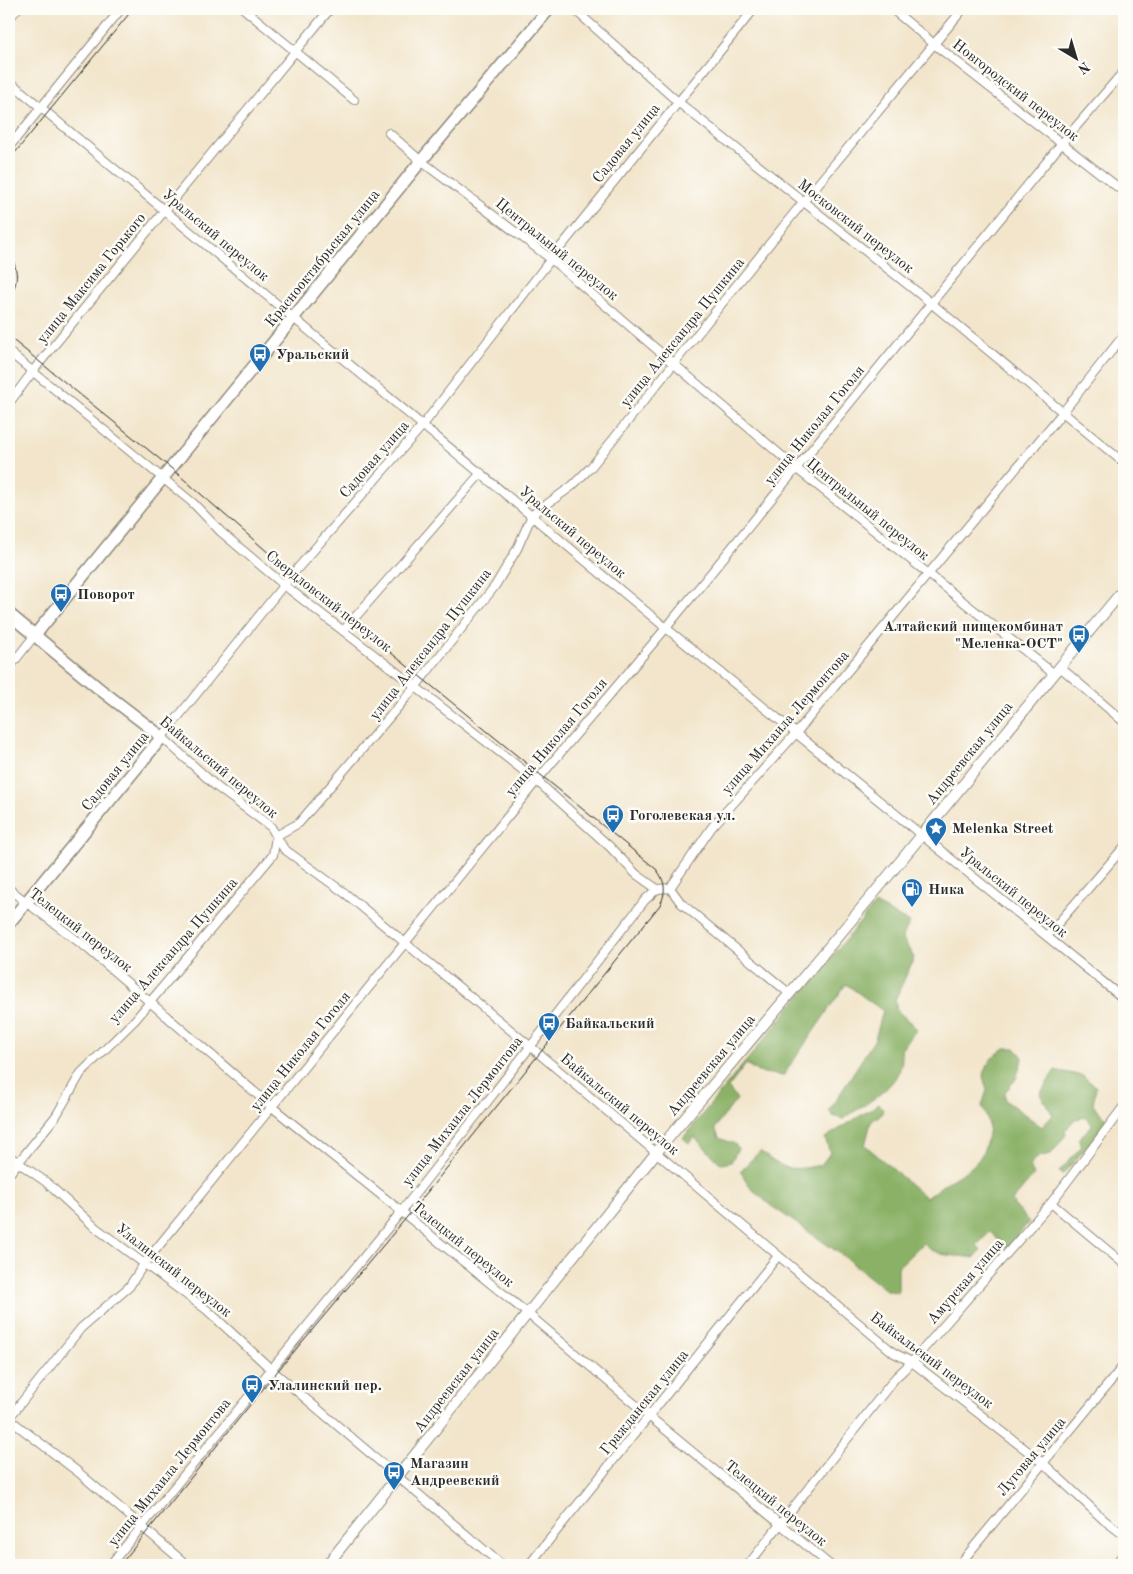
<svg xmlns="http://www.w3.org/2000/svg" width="1133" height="1574" viewBox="0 0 1133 1574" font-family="'Old Standard TT',serif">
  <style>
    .forest { fill: #8ab166; stroke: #5a6e48 }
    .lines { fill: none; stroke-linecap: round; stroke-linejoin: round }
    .minor-casing { stroke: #8e887b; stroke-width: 10 }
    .tertiary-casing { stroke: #8e887b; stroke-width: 12 }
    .secondary-casing { stroke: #8e887b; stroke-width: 14 }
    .minor { stroke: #fff; stroke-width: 8 }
    .tertiary { stroke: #fff; stroke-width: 10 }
    .secondary { stroke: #fff; stroke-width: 11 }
    .tram { stroke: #2b2b2b; stroke-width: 1 }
    .labels { text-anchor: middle; stroke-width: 5; stroke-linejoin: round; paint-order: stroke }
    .street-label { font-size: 15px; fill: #2b2b2b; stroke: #fdfcf7 }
    .poi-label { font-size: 15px; font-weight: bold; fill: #2b2b2b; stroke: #fdfcf7; text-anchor: start }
  </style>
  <rect width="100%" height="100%" fill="#fdfcf7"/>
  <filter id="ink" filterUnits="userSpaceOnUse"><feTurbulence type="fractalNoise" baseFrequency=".02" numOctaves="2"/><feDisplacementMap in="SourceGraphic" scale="10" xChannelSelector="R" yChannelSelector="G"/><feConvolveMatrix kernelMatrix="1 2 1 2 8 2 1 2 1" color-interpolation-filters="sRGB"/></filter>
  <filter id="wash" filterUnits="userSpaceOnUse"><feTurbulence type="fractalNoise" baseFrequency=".0096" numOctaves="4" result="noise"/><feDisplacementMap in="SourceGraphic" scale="20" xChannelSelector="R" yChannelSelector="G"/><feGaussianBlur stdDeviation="1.12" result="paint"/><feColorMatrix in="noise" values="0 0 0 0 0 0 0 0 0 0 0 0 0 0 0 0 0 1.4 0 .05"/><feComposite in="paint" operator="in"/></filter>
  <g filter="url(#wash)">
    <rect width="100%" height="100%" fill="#f2e5cb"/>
    <g class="forest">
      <path d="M875 904 910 923 902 937 914 958 895 1000 897 1010 917 1029 901 1050C909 1083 866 1103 843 1119L833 1116 829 1111 875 1039 883 1011 846 984 783 1076 758 1072 746 1064 728 1088 737 1099 715 1128 719 1138 735 1144 738 1148 731 1162 721 1164 694 1137 689 1143 683 1138Z"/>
      <path d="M1005 1048H1015L1023 1057 1016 1079 1005 1092V1100L1042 1127 1053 1115 1040 1094 1055 1070 1083 1076 1096 1087 1093 1105 1109 1122 1062 1175 1059 1172 1082 1146 1078 1139 1092 1125 1088 1119 1082 1117 1074 1120 1065 1131 1066 1135 1051 1154C1040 1156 1035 1157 1030 1167L1034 1175 1012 1201 1014 1205 1029 1222 1007 1248 990 1232 977 1245 981 1250 974 1258C953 1254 940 1259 923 1243L898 1267V1293L886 1290 842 1255 770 1205 751 1188 740 1171 760 1151C784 1171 791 1171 821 1165L830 1153 825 1138 879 1104 883 1108 882 1113 871 1122 865 1145 926 1198C934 1192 942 1185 951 1180 971 1168 982 1163 987 1139 990 1123 989 1121 982 1106L987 1090 983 1076 991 1059Z"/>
    </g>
  </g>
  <g filter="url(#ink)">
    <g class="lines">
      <g class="minor-casing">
        <g id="minor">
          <polyline points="244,9 354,100"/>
          <polyline points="574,9 678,102 931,303 1124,463"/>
          <polyline points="754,9 551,259 423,425 290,577 162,737 217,787 271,827 284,849 346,894 525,1042 894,1353 912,1362 1043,1463 1104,1520 1124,1535"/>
          <polyline points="892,9 934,44 1124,192"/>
          <polyline points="9,19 17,9"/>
          <polyline points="9,81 666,628 1124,999"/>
          <polyline points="389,133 421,161 551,259 797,469 1054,674"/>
          <polyline points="9,147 121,9"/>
          <polyline points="9,352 193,503 221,532 284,585 537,781 609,846 636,874 657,889"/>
          <polyline points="9,403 37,366 330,9"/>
          <polyline points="344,630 481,473"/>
          <polyline points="1060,667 1124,722"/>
          <polyline points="9,668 35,635"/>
          <polyline points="670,888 681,903 790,994"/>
          <polyline points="9,889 87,948 272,1107 527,1313 650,1417 830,1565"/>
          <polyline points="1047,936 1124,847"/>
          <polyline points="9,1156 46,1182 96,1228 207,1310 273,1371 502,1565"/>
          <polyline points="9,1174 56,1116 81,1073 135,1020 273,855 276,836 299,823 416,686 495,586 517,549 532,515 572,486 591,467 803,202 963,9"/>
          <polyline points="1051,1203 1124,1264"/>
          <polyline points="9,1418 81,1328 129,1287 144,1264 539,778 666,628 1062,143 1124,71"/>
          <polyline points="9,1419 78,1472 187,1565"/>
          <polyline points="110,1565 401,1212 645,900 657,889 670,888 712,827 797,732 1063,412 1124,335"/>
          <polyline points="529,1565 778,1256"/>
          <polyline points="748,1565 896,1377 912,1362 1051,1203 1124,1106"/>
          <polyline points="959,1565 1124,1365"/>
          <polyline points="1115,1565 1124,1553"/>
        </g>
      </g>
      <g class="tertiary-casing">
        <polyline id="tertiary" points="327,1565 655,1154 875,892 1124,589"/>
      </g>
      <g class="secondary-casing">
        <g id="secondary">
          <polyline points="9,614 97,687 162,737 9,923"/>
          <polyline points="35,635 421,161 549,9"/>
        </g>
      </g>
      <use href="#minor" class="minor"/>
      <use href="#tertiary" class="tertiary"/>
      <use href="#secondary" class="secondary"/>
      <g class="tram">
        <polyline points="9,160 133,9"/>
        <path d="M9 254C18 267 20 283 9 296"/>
        <path d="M9 337 172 469 293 574 352 621 656 869C665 880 667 891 660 905L407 1217 276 1373 120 1565"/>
      </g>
    </g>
  </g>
  <defs>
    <g id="bus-pin" transform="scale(1.125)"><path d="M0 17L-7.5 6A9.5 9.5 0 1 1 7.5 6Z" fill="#1f6fb2" stroke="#fdfcf7"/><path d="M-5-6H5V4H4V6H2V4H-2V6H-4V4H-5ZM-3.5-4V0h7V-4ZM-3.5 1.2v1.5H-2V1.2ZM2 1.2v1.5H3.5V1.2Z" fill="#fff"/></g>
    <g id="sight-pin" transform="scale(1.125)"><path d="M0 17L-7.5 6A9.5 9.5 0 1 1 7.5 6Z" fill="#1f6fb2" stroke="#fdfcf7"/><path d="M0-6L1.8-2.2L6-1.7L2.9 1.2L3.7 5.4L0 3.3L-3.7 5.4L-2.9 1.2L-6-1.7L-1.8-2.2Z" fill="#fff"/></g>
    <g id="fuel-pin" transform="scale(1.125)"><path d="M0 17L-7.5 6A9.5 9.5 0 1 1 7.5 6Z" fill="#1f6fb2" stroke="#fdfcf7"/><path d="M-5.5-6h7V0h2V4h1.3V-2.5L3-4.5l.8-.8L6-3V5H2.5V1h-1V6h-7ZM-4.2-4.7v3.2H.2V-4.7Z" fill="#fff"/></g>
  </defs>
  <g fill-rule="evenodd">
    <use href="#bus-pin" x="260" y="354"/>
    <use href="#bus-pin" x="61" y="594"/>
    <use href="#bus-pin" x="1079" y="635"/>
    <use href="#bus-pin" x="613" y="815"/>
    <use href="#sight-pin" x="936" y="828"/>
    <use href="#fuel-pin" x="912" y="889"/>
    <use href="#bus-pin" x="549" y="1023"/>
    <use href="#bus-pin" x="252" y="1385"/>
    <use href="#bus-pin" x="394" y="1472"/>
  </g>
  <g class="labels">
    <g class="street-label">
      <text transform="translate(1016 90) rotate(38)" y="5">Новгородский переулок</text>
      <text transform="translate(626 143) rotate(-51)" y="5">Садовая улица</text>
      <text transform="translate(856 226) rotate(38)" y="5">Московский переулок</text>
      <text transform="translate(216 235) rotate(40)" y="5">Уральский переулок</text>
      <text transform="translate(557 249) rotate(39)" y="5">Центральный переулок</text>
      <text transform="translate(322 258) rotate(-51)" y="5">Краснооктябрьская улица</text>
      <text transform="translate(91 278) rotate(-51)" y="5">улица Максима Горького</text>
      <text transform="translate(682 332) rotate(-51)" y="5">улица Александра Пушкина</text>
      <text transform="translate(814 425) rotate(-51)" y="5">улица Николая Гоголя</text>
      <text transform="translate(374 459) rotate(-49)" y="5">Садовая улица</text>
      <text transform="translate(868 509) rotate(39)" y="5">Центральный переулок</text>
      <text transform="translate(573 532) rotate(40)" y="5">Уральский переулок</text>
      <text transform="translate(329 601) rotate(38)" y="5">Свердловский переулок</text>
      <text transform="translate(430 644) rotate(-52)" y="5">улица Александра Пушкина</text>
      <text transform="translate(785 722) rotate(-49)" y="5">улица Михаила Лермонтова</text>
      <text transform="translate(556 737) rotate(-50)" y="5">улица Николая Гоголя</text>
      <text transform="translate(969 753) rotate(-51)" y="5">Андреевская улица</text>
      <text transform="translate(219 767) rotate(40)" y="5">Байкальский переулок</text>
      <text transform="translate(115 771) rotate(-51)" y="5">Садовая улица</text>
      <text transform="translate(1014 892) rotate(39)" y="5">Уральский переулок</text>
      <text transform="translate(81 930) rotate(38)" y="5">Телецкий переулок</text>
      <text transform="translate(173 950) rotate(-49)" y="5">улица Александра Пушкина</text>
      <text transform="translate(300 1051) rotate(-51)" y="5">улица Николая Гоголя</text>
      <text transform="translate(711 1065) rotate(-50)" y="5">Андреевская улица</text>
      <text transform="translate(620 1104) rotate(40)" y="5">Байкальский переулок</text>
      <text transform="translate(462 1111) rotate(-52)" y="5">улица Михаила Лермонтова</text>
      <text transform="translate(463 1244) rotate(39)" y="5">Телецкий переулок</text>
      <text transform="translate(174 1270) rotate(38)" y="5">Улалинский переулок</text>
      <text transform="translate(965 1281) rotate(-49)" y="5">Амурская улица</text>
      <text transform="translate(932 1360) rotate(37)" y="5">Байкальский переулок</text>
      <text transform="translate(456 1380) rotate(-52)" y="5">Андреевская улица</text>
      <text transform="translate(644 1402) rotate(-51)" y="5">Гражданская улица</text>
      <text transform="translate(1031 1456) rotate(-50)" y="5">Луговая улица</text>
      <text transform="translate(169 1472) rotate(-51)" y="5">улица Михаила Лермонтова</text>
      <text transform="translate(776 1503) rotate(39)" y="5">Телецкий переулок</text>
    </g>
    <g class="poi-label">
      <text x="276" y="359">Уральский</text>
      <text x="77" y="599">Поворот</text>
      <text x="1063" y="631" text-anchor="end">Алтайский пищекомбинат<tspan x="1063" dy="17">"Меленка-ОСТ"</tspan></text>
      <text x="629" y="820">Гоголевская ул.</text>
      <text x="952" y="833">Melenka Street</text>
      <text x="928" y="894">Ника</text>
      <text x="565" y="1028">Байкальский</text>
      <text x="268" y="1390">Улалинский пер.</text>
      <text x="410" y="1468">Магазин<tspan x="410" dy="17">Андреевский</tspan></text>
    </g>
  </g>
  <rect width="1133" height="1574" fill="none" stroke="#fdfcf7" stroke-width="30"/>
  <g transform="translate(1076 58) rotate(142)" stroke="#fdfcf7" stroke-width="4" paint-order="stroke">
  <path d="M0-4L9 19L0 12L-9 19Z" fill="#2b2b2b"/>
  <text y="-8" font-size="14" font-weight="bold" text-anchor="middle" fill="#2b2b2b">N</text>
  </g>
</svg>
